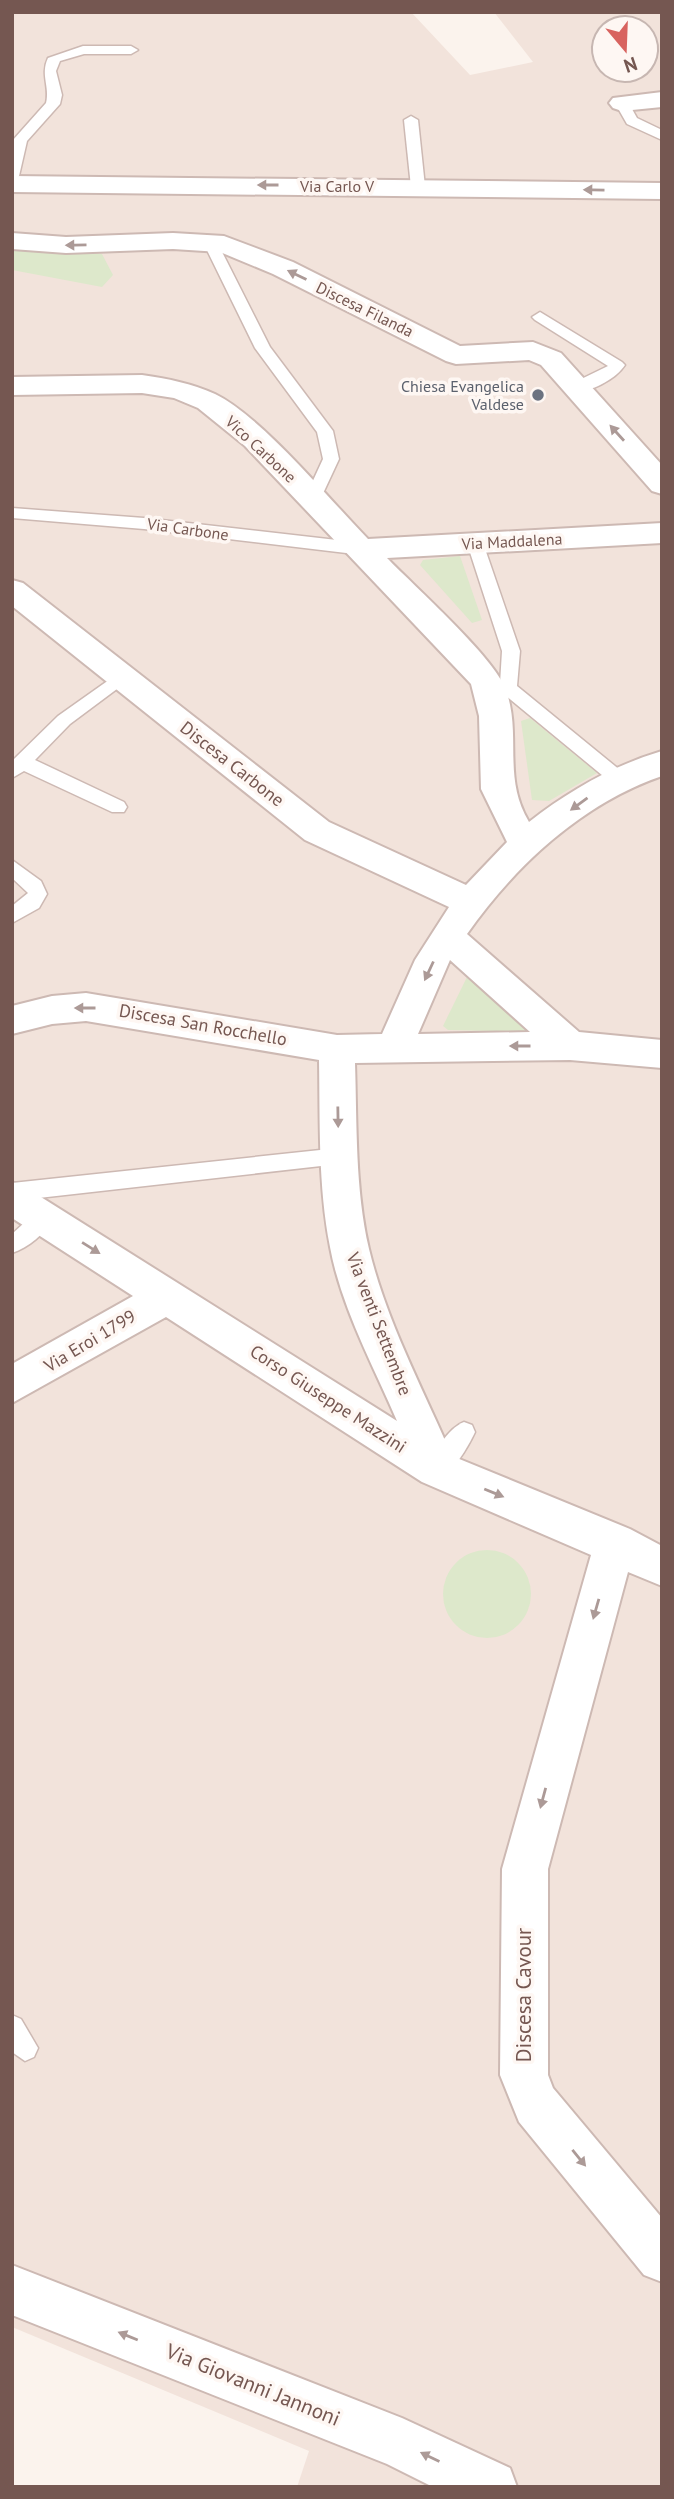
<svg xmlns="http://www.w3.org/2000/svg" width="674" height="2499" viewBox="0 0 674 2499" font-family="'PT Sans',sans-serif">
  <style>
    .residential { fill: #f2e3db; fill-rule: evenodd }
    .green { fill: #dde8cb }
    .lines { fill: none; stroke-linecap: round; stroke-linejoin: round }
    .service-casing { stroke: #cdb9b3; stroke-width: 3 }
    .minor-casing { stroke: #cdb9b3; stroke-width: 4 }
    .service { fill: #fff; fill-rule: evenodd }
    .minor { fill: #fff; fill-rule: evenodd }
    .oneway { fill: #ac9a97 }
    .worship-dot { fill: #6b7280; stroke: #fef7f3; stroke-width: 2.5 }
    .labels { text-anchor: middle; stroke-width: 7; stroke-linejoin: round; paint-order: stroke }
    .far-street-label { font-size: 16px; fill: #755751; stroke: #fef7f3 }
    .far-worship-label { font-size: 16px; fill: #5b616d; stroke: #fef7f3; text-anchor: end }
    .street-label { font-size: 18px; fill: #755751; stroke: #fef7f3 }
    .near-street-label { font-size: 21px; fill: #755751; stroke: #fef7f3 }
  </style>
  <rect width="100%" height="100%" fill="#fbf3ed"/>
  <path class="residential" d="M12 12H411L470 75 533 62 494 12H662V2487H297L309 2451 12 2327ZM604 28H646V70H604Z"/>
  <g class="green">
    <polygon points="12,247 102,254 113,275 102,287 12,270"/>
    <polygon points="460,556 482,620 472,623 420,565 423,560"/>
    <polygon points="530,718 597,773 549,801 532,800 521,721"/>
    <polygon points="473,976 529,1025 525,1032 448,1030 443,1026 467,977"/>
    <circle cx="487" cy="1594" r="44"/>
  </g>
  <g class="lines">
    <g class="service-casing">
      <g id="service">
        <path d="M83 46H131L138 50 131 54H84L60 61 56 71 62 95 60 104 27 141 19 176 12 180 13 140 46 103C50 86 40 75 48 58Z"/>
        <polygon points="617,100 627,100 637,118 662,130 662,140 627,124 615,103"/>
        <polygon points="411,116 418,120 425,187 418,191 411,187 404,120"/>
        <polygon points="210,238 217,242 270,347 333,431 339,459 319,502 307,502 305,498 323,459 317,432 255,348 203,242"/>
        <path d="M540 312 622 362 625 365C616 379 588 395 571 390V384L608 366 535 320 532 317Z"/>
        <polygon points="12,508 144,518 363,543 371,549 363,555 144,529 12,518"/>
        <polygon points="475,538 483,543 520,651 517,686 626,775 629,780 626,785 614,785 505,695 486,696 483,692 486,688 500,684 502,651 467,543"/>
        <polygon points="123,670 132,676 129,680 70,724 35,760 124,802 127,807 124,812 112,812 24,771 12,778 12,761 58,716"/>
        <polygon points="12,860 41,881 47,894 39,908 12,923 12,906 28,893 12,878"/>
        <polygon points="339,1148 346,1150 349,1156 346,1162 339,1164 12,1201 12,1183"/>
        <path d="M43 1209 50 1212 53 1218C45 1234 29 1247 12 1253V1234L36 1212Z"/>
        <path d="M464 1422 472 1425 475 1432C468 1447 453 1473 437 1479L429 1476 426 1469C433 1454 448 1428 464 1422Z"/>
        <polygon points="12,2015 21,2019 38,2048 34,2057 25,2061 12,2052"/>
      </g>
    </g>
    <g class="minor-casing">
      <g id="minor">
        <polygon points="662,92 662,107 622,111 613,108 609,103 613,98"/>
        <polygon points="12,176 662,183 662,199 12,192"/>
        <polygon points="12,233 66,237 173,233 224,236 293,262 460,346 533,342 561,353 662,465 662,494 652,491 541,365 529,360 456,364 446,361 273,274 220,252 173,249 66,253 12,249"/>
        <path d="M142 375C168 379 191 383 215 394 262 417 329 499 368 539L662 523V543L387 558C415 587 494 657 506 690 522 736 502 777 529 822 570 790 612 766 662 751V776C581 804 515 866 467 934L579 1032 662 1040V1068L570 1060 355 1063C357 1124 355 1189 369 1249 386 1320 423 1389 452 1456L630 1529 662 1546V1586L628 1572 548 1869V2075L553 2088 662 2218V2282L644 2275 519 2122 500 2075 502 1869 591 1555 422 1482 166 1317 12 1403V1364L133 1296 12 1218V1182L25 1187 397 1421C373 1365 341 1307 330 1247 318 1186 320 1122 319 1060L86 1021 52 1024 12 1034V1006L52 996 86 993 337 1035 382 1034 415 960 449 907 305 840 12 606V580L23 583 329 822 466 885 507 842 481 789 479 716 471 684 245 446 198 408 174 398 142 393 12 395V377ZM450 960 530 1032 418 1034Z"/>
        <polygon points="12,2265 402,2418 510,2468 517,2487 433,2487 387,2464 12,2315"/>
      </g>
    </g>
    <use href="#service" class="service"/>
    <use href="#minor" class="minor"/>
  </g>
  <defs><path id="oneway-solid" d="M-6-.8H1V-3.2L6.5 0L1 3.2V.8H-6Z" transform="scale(1.75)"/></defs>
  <g class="oneway">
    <use href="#oneway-solid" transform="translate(268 185) rotate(-180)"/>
    <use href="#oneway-solid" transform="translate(594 190) rotate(-179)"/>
    <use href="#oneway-solid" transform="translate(76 245) rotate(179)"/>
    <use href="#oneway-solid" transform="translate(297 275) rotate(-154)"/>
    <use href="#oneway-solid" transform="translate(617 433) rotate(-132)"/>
    <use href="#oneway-solid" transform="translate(579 804) rotate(144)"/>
    <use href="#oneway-solid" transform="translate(429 971) rotate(115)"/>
    <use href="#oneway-solid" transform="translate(85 1008) rotate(180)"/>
    <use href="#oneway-solid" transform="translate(520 1046) rotate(180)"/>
    <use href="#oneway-solid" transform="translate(338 1117) rotate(89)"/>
    <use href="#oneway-solid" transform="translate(91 1248) rotate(32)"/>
    <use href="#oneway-solid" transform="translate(494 1493) rotate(22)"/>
    <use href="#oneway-solid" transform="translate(596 1609) rotate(106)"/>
    <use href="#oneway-solid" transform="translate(543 1798) rotate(105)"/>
    <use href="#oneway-solid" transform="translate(579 2158) rotate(51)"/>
    <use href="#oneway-solid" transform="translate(128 2336) rotate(-158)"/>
    <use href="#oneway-solid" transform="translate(430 2457) rotate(-154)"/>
  </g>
  <circle class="worship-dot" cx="538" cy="395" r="7"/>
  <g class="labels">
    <g class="far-street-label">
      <text x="337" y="192">Via Carlo V</text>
      <text transform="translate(365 309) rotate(26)" y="6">Discesa Filanda</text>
      <text transform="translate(261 449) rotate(43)" y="6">Vico Carbone</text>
      <text transform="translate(188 529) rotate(8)" y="6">Via Carbone</text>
      <text transform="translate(512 541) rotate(-3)" y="6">Via Maddalena</text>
    </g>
    <g class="far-worship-label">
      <text x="524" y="392">Chiesa Evangelica<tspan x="524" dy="18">Valdese</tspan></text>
    </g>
    <g class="street-label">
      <text transform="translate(232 764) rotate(38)" y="6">Discesa Carbone</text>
      <text transform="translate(203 1025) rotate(10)" y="6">Discesa San Rocchello</text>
      <text transform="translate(379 1324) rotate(69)" y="6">Via venti Settembre</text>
      <text transform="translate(90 1341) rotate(-31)" y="6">Via Eroi 1799</text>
      <text transform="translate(328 1399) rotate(33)" y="6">Corso Giuseppe Mazzini</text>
    </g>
    <g class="near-street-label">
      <text transform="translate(524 1995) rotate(-90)" y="7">Discesa Cavour</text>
      <text transform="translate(253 2385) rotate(22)" y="7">Via Giovanni Jannoni</text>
    </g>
  </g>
  <rect width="674" height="2499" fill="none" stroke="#755751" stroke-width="28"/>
  <g transform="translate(625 49) rotate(161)"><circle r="33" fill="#fef7f3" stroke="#c7b7b2" stroke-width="2"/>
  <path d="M0-5L12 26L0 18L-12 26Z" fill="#d8635f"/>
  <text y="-10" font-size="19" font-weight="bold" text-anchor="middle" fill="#755751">N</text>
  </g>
</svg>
